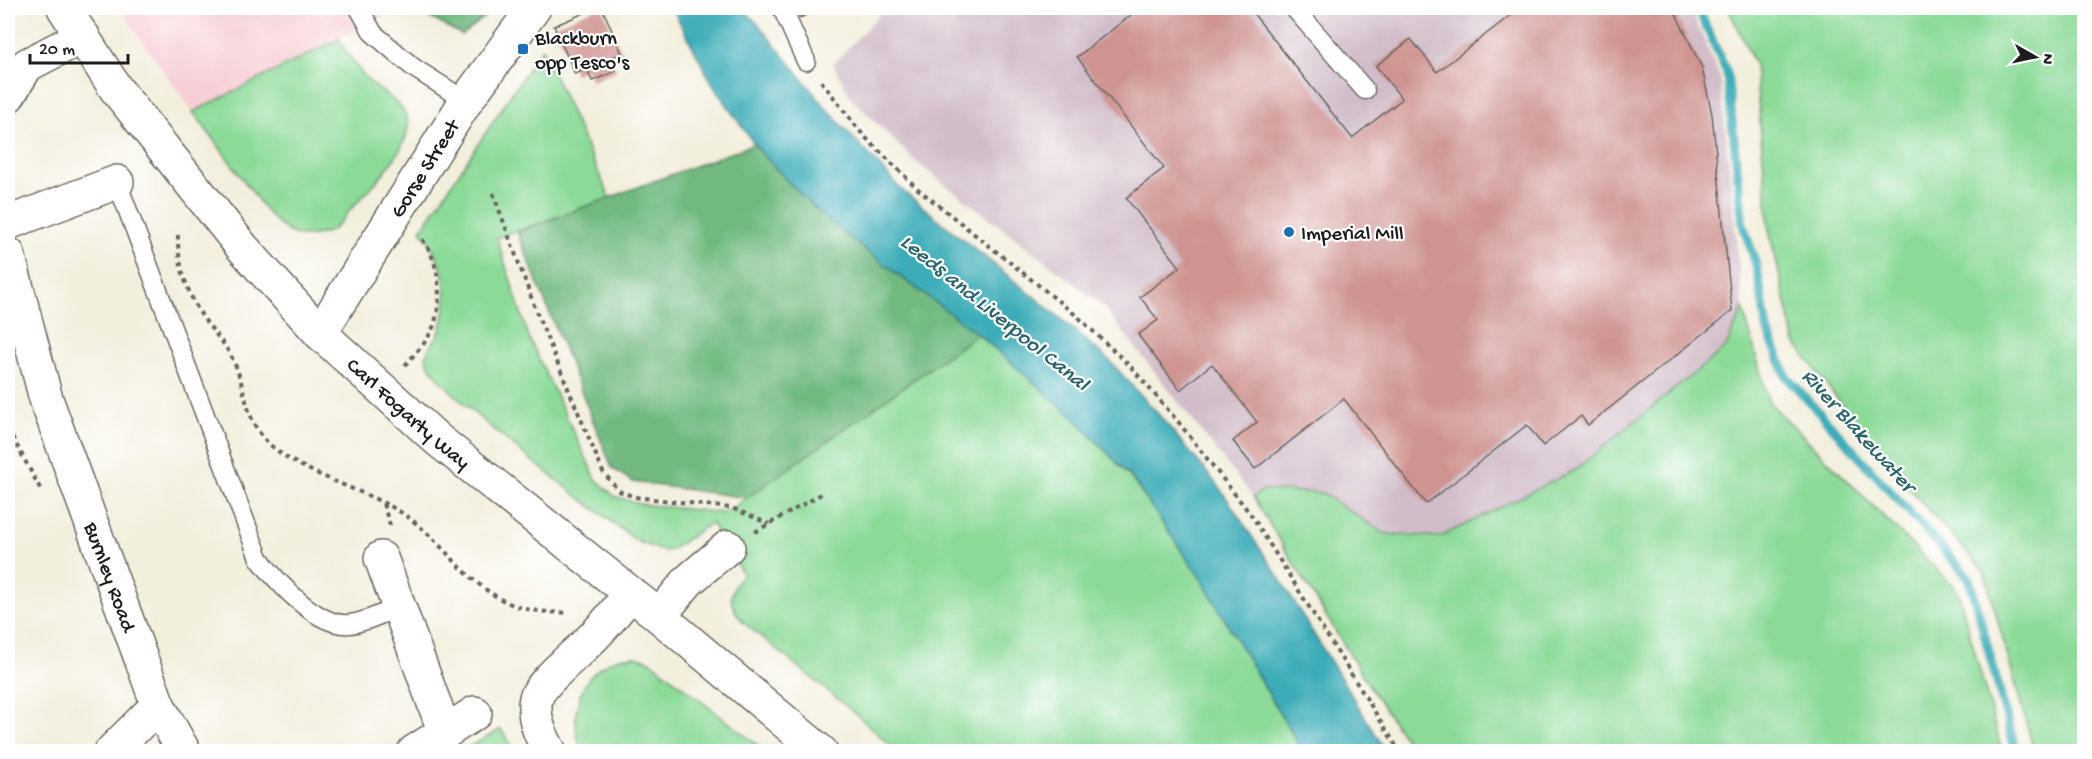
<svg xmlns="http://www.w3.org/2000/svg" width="2092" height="759" viewBox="0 0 2092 759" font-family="'Gochi Hand',sans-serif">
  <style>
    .built { fill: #f6cfd6 }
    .industrial { fill: #d1bdc9 }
    .green { fill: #8bda98; stroke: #547b5a; stroke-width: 1.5 }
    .forest { fill: #70ba80; stroke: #466b4e; stroke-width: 1.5 }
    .water { fill: #3bacb8; stroke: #2c646a; stroke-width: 1.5 }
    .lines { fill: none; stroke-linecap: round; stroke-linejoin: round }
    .stream { stroke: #3bacb8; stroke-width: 9 }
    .building { fill: #cf9491 }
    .service-casing { stroke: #676660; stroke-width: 21 }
    .minor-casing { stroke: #676660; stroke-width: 36 }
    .tertiary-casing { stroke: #676660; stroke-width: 36 }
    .trunk-casing { stroke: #676660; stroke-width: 36 }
    .path { stroke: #676660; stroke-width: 4; stroke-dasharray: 4.5 4.5; stroke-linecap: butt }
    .service { stroke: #fff; stroke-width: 18 }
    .minor { stroke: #fff; stroke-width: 33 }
    .tertiary { stroke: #fff; stroke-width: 33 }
    .trunk { stroke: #fff; stroke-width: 33 }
    .poi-dot { fill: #1f6fb2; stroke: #fff; stroke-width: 2 }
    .labels { text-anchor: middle; stroke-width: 4.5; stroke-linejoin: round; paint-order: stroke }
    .poi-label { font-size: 21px; fill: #1c1c1c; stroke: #fff; text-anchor: start }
    .street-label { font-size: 21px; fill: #1c1c1c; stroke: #fff }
    .water-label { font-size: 22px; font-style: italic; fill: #2c646a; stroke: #fff }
  </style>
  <rect width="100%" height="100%" fill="#fff"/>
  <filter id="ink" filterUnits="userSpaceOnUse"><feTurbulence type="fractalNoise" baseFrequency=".0167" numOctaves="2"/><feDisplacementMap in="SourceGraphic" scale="12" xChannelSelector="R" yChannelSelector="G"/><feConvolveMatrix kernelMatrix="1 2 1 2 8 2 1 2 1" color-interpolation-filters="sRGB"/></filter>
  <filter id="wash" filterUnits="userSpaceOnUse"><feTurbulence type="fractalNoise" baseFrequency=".008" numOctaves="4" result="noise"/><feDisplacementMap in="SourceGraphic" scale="24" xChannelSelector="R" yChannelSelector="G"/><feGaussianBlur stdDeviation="1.35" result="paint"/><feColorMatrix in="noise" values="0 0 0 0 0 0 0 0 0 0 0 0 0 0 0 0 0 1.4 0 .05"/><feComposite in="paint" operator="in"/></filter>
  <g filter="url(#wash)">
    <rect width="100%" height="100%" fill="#f3efdd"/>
    <polygon class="built" points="124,8 401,8 193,112 125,17"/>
    <polygon class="industrial" points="893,8 1690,8 1720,77 1743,308 1727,347 1575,470 1439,537 1385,534 1322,493 1264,490 1253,497 1101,304 916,162 851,98 833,64 881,13"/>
    <g class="green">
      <polygon points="1728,8 2084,8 2084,751 2034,751 1984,571 1885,462 1795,343 1769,230 1755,65"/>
      <path d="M339 39C347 54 356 67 368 80 380 92 401 101 407 118 416 144 367 192 351 209 345 216 339 225 332 230 325 234 309 237 300 236 286 233 276 222 267 212L193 112Z"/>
      <path d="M542 48 610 198 497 238 529 338 596 479 614 496 640 504 725 513 978 334 1073 417 1131 478 1201 579 1302 751H896L857 715 743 622C728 604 727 593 743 574L711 523 671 550 663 551 638 542C606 517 427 387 426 357 426 348 436 341 439 333 453 293 444 262 421 230Z"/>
      <polygon points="1743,308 1769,402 1958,591 2002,751 1413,751 1368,684 1253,497 1263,490 1322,493 1385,534 1440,537 1575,470 1726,347"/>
      <path d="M635 656 649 660 765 751H582C568 717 578 673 616 659 622 657 629 657 635 656Z"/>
      <polygon points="501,729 515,751 462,751"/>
    </g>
    <g class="forest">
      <polygon points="412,8 496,8 462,35"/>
      <path d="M754 144C777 170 801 197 828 220 876 260 928 297 978 334L747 498 633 482 612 468 517 232Z"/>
    </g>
    <polygon class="water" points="672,8 743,8 759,25 826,108 902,190 1058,316 1109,360 1161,417 1220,488 1275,571 1386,751 1302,751 1201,579 1131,477 1073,417 978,334 892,270 826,219 786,180 754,144 714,87"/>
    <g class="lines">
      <polyline class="stream" points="1698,8 1727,73 1743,225 1757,268 1767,329 1786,376 1969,578 2016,752"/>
    </g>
    <g id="blocks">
      <g class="building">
        <polygon points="596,8 602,8 622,53 611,58 616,71 592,81 587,69 575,74 554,26"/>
        <polygon points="795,8 809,8 811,12 800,18"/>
        <polygon points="1140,8 1249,8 1352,138 1402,99 1376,66 1411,39 1437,72 1520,8 1673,8 1702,68 1712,114 1732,311 1588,425 1581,416 1543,446 1527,425 1426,504 1344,399 1255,469 1233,441 1257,422 1212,364 1180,390 1138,335 1158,320 1140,297 1180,267 1126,198 1164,168 1077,57"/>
      </g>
    </g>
  </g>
  <g filter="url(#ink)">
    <use href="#blocks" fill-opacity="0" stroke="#676660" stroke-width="1.5"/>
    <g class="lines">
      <g class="service-casing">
        <g id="service">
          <polyline points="359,8 373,33 414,68 466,101"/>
          <polyline points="782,8 806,61"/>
          <polyline points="1294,8 1365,90"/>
          <path d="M117 182 259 558C276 581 317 627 349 624 365 623 382 613 397 608"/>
        </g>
      </g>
      <g class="minor-casing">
        <g id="minor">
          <polyline points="8,223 117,182"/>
          <path id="s1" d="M320 333 466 101 534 8"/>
          <polyline points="381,558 445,733"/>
          <polyline points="659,616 689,580 728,547"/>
          <polyline points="111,752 158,705"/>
          <polyline points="414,752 475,713"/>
          <path d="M550 752C541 737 532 716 536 698 541 681 584 648 597 633 609 621 619 607 630 594"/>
        </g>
      </g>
      <g class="tertiary-casing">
        <g id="tertiary">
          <polyline points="8,96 27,65 83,36"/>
          <path id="s2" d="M8 254 46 399 158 705 184 752"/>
        </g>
      </g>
      <g class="trunk-casing">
        <g id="trunk">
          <path id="s3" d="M64 8 116 89 242 247 320 333 438 440 659 616 821 752"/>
        </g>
      </g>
      <g class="path">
        <polyline points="821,81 863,135 918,189 1077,316 1130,366 1176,419 1252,516 1400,752"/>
        <polyline points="493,193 538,316 603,472 619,491 635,497 732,508 769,524"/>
        <path d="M178 235C177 262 187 293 202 316 212 331 226 344 233 360 245 384 245 416 262 436 291 473 367 488 408 517 445 544 468 586 511 604 530 612 549 612 569 613"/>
        <path d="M405 365C414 355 425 344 431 332 444 306 441 259 420 237"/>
        <polyline points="8,429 42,492"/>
        <polyline points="383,504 391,528"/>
        <polyline points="755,532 823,493"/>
      </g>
      <use href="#service" class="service"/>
      <use href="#minor" class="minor"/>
      <use href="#tertiary" class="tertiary"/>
      <use href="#trunk" class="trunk"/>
    </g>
  </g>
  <g class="poi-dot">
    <rect x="517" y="43" width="12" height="12" rx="3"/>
    <circle cx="1289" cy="232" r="6"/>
  </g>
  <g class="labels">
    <g class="poi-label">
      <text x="535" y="44">Blackburn<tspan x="535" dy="24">opp Tesco's</tspan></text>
      <text x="1301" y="239">Imperial Mill</text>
    </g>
    <g class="street-label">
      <text dy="7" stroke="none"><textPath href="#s1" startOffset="195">Gorse Street</textPath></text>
      <text dy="7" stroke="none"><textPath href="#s3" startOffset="534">Carl Fogarty Way</textPath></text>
      <text dy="7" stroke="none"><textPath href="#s2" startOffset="339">Burnley Road</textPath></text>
    </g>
    <g class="water-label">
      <text transform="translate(996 311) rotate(39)" y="8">Leeds and Liverpool Canal</text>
      <text transform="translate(1860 429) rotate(48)" y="8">River Blakewater</text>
    </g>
  </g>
  <rect width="2092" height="759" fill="none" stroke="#fff" stroke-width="30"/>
  <g transform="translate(2035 57) rotate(99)" stroke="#ffffff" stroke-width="4.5" paint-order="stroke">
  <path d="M0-4.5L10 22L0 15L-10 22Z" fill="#1c1c1c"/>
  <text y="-9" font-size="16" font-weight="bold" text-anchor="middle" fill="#1c1c1c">N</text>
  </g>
  <path d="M30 54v9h98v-9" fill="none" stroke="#1c1c1c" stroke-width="3"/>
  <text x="39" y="54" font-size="18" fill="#1c1c1c" stroke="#ffffff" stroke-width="4.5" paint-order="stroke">20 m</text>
</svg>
